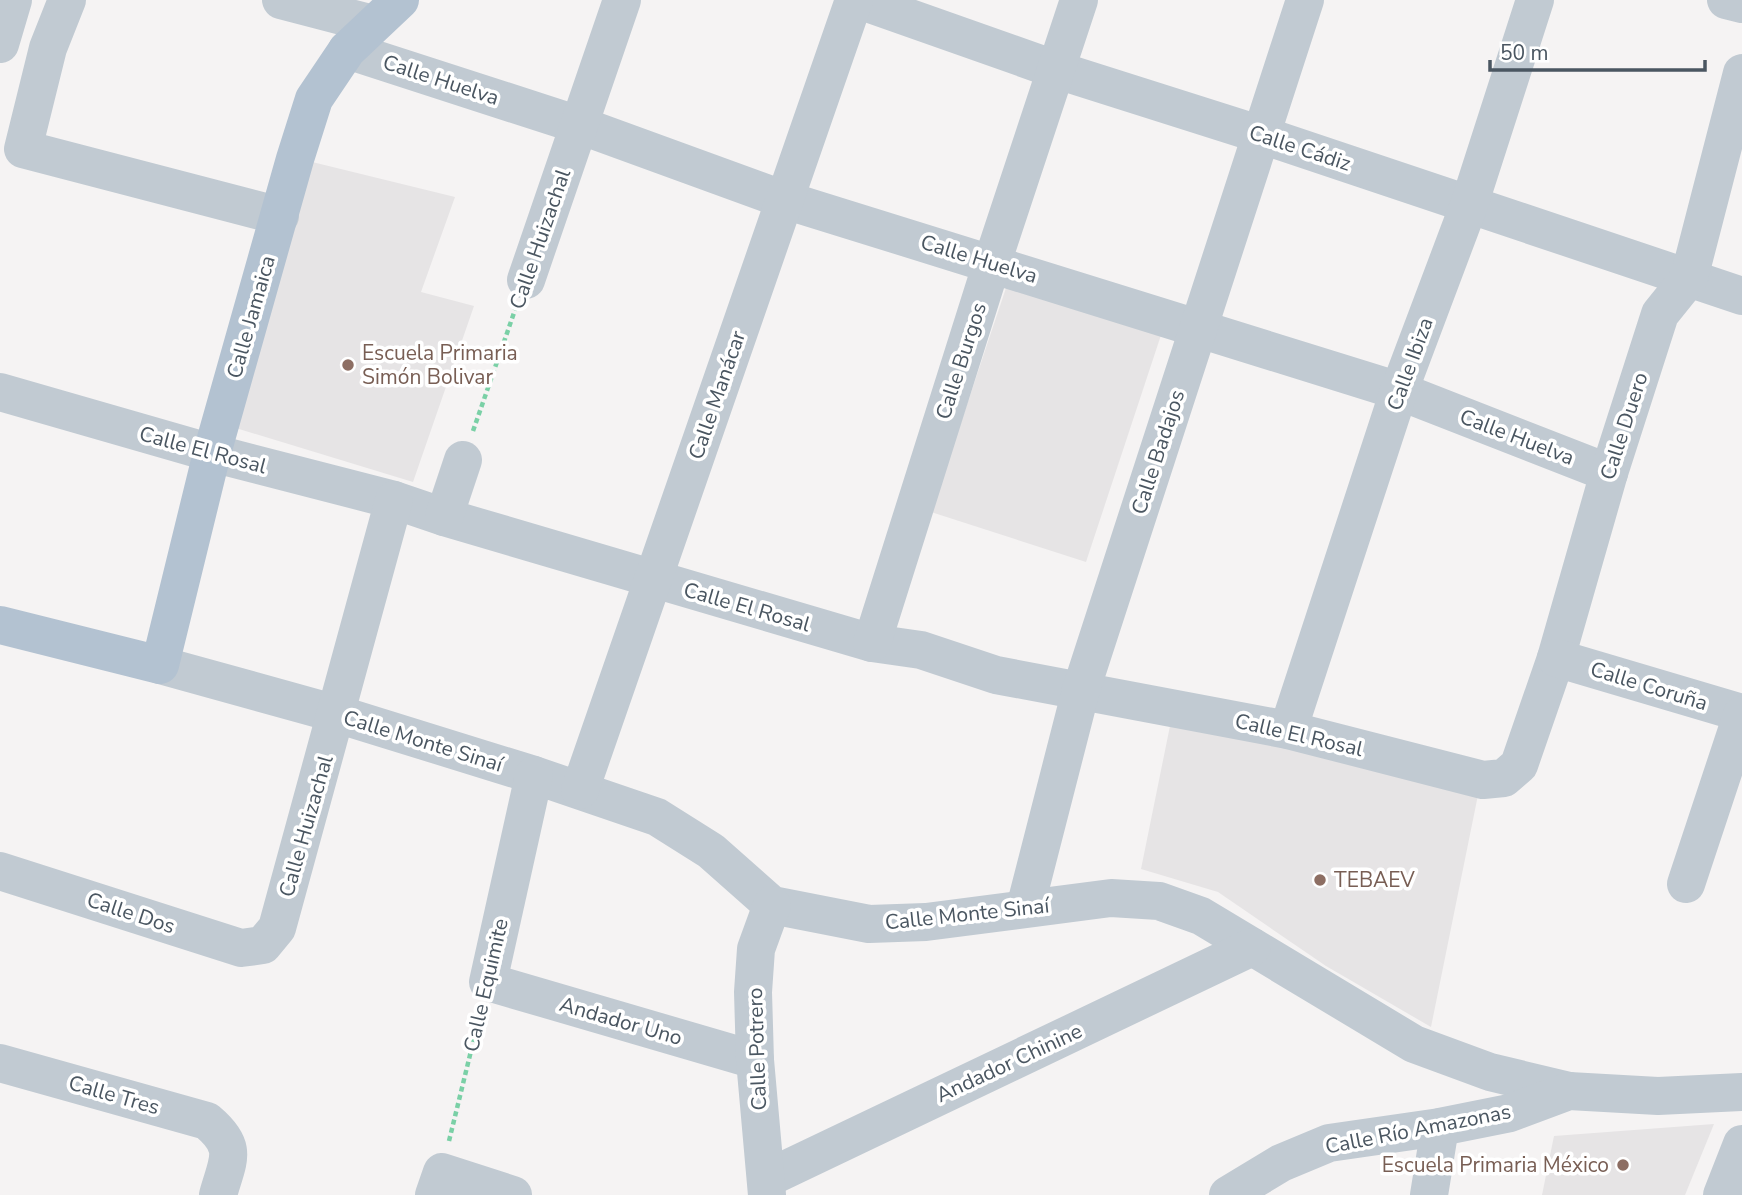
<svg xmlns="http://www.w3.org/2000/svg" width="1742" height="1195" viewBox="0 0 1742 1195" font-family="'Nunito Sans',sans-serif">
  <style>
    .education { fill: #e6e4e5 }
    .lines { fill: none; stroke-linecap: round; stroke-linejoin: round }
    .path { stroke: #7ad0a6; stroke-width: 4.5; stroke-dasharray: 5 3.5; stroke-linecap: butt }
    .minor { stroke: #c1cad2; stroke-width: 38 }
    .major { stroke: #b3c2d1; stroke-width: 38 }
    .education-dot { fill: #8d6e63; stroke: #fff; stroke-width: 2.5 }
    .labels { text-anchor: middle; stroke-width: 7; stroke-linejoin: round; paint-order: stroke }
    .street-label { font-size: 21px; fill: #4a5661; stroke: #fff }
    .education-label { font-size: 21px; fill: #785e54; stroke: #fff; text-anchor: start }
  </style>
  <rect width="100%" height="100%" fill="#f5f3f3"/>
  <g class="education">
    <polygon points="300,159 455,197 421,292 474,306 413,482 226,425"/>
    <polygon points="1009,279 1163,329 1086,562 931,512"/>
    <polygon points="1171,721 1479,790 1431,1027 1326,966 1218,892 1141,869"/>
    <polygon points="1714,1124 1685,1195 1542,1195 1554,1136"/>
  </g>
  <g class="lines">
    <g class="path">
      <polyline points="473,431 515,310"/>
      <polyline points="449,1141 480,1014"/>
    </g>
    <g class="minor">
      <polyline points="67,0 48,48 23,149 280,216"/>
      <polyline points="281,0 373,24"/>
      <polyline points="859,0 1057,70 1262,135 1742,296"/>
      <polyline points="1726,0 1742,4"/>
      <polyline points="0,44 13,0"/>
      <polyline points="347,50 579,125 785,200 1399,391 1609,473"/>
      <polyline points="526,280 622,0"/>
      <polyline points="0,392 212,453 394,500 444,517 872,643 921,650 996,675 1288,730 1483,780 1504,778 1519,765 1556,658 1609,473 1660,314 1689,278 1742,73"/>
      <polyline points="444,517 463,460"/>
      <polyline points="872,643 992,263 1079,0"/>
      <polyline points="1556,658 1742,713"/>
      <polyline points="160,665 337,714 534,775 657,817 711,851 772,905 869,924 926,922 1111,898 1159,901 1201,916 1414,1044 1490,1072 1569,1091"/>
      <polyline points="1288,730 1399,391 1469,205 1535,0"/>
      <polyline points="534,775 488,982 755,1060"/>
      <polyline points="580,790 854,0"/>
      <polyline points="0,871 241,948 263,945 277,928 394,500"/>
      <polyline points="1686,884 1742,715"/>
      <polyline points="1025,908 1081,690 1305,0"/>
      <path d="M0 1063 207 1121C239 1148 228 1159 218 1195"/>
      <polyline points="766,1179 1252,947"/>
      <polyline points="434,1195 442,1172 513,1195"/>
      <polyline points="767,1195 755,1060 753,992 756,949 772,905"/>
      <polyline points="1228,1195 1281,1163 1329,1143 1440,1127 1510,1113 1569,1091 1658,1096 1742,1092"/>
      <polyline points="1429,1195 1440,1127"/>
      <polyline points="1722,1195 1742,1144"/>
    </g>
    <polyline class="major" points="0,625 160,665 212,453 295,159 314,99 347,50 400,0"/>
  </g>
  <g class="education-dot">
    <circle cx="348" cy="365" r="7"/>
    <circle cx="1320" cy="880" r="7"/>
    <circle cx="1623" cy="1165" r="7"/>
  </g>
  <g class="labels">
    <g class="street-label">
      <text transform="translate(441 80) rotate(18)" y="7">Calle Huelva</text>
      <text transform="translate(1300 148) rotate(18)" y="7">Calle Cádiz</text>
      <text transform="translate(540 239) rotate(-71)" y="7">Calle Huizachal</text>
      <text transform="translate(979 259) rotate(17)" y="7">Calle Huelva</text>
      <text transform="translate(251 317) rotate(-74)" y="7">Calle Jamaica</text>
      <text transform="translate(961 361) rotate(-72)" y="7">Calle Burgos</text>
      <text transform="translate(1410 364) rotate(-70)" y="7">Calle Ibiza</text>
      <text transform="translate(717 395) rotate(-71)" y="7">Calle Manácar</text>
      <text transform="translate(1624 426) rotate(-72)" y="7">Calle Duero</text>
      <text transform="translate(1517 437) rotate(21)" y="7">Calle Huelva</text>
      <text transform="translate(203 450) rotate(15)" y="7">Calle El Rosal</text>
      <text transform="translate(1158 452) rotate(-72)" y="7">Calle Badajos</text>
      <text transform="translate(747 607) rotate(16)" y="7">Calle El Rosal</text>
      <text transform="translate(1649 686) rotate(17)" y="7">Calle Coruña</text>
      <text transform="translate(1299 735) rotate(13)" y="7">Calle El Rosal</text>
      <text transform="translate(423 741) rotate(17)" y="7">Calle Monte Sinaí</text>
      <text transform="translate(306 826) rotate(-74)" y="7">Calle Huizachal</text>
      <text transform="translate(131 913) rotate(18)" y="7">Calle Dos</text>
      <text transform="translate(967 914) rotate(-6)" y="7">Calle Monte Sinaí</text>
      <text transform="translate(486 985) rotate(-77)" y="7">Calle Equimite</text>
      <text transform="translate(621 1021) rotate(16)" y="7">Andador Uno</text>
      <text transform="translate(757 1049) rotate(-92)" y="7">Calle Potrero</text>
      <text transform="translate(1009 1063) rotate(-25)" y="7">Andador Chinine</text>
      <text transform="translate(114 1095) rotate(16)" y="7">Calle Tres</text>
      <text transform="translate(1418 1129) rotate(-11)" y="7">Calle Río Amazonas</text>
    </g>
    <g class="education-label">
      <text x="362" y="360">Escuela Primaria<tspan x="362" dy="24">Simón Bolivar</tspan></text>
      <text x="1334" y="887">TEBAEV</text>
      <text x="1609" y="1172" text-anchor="end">Escuela Primaria México</text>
    </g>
  </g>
  <path d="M1490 60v10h215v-10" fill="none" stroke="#4a5661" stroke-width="3.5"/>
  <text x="1500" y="60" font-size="21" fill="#4a5661" stroke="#ffffff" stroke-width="5" paint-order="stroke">50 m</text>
</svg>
